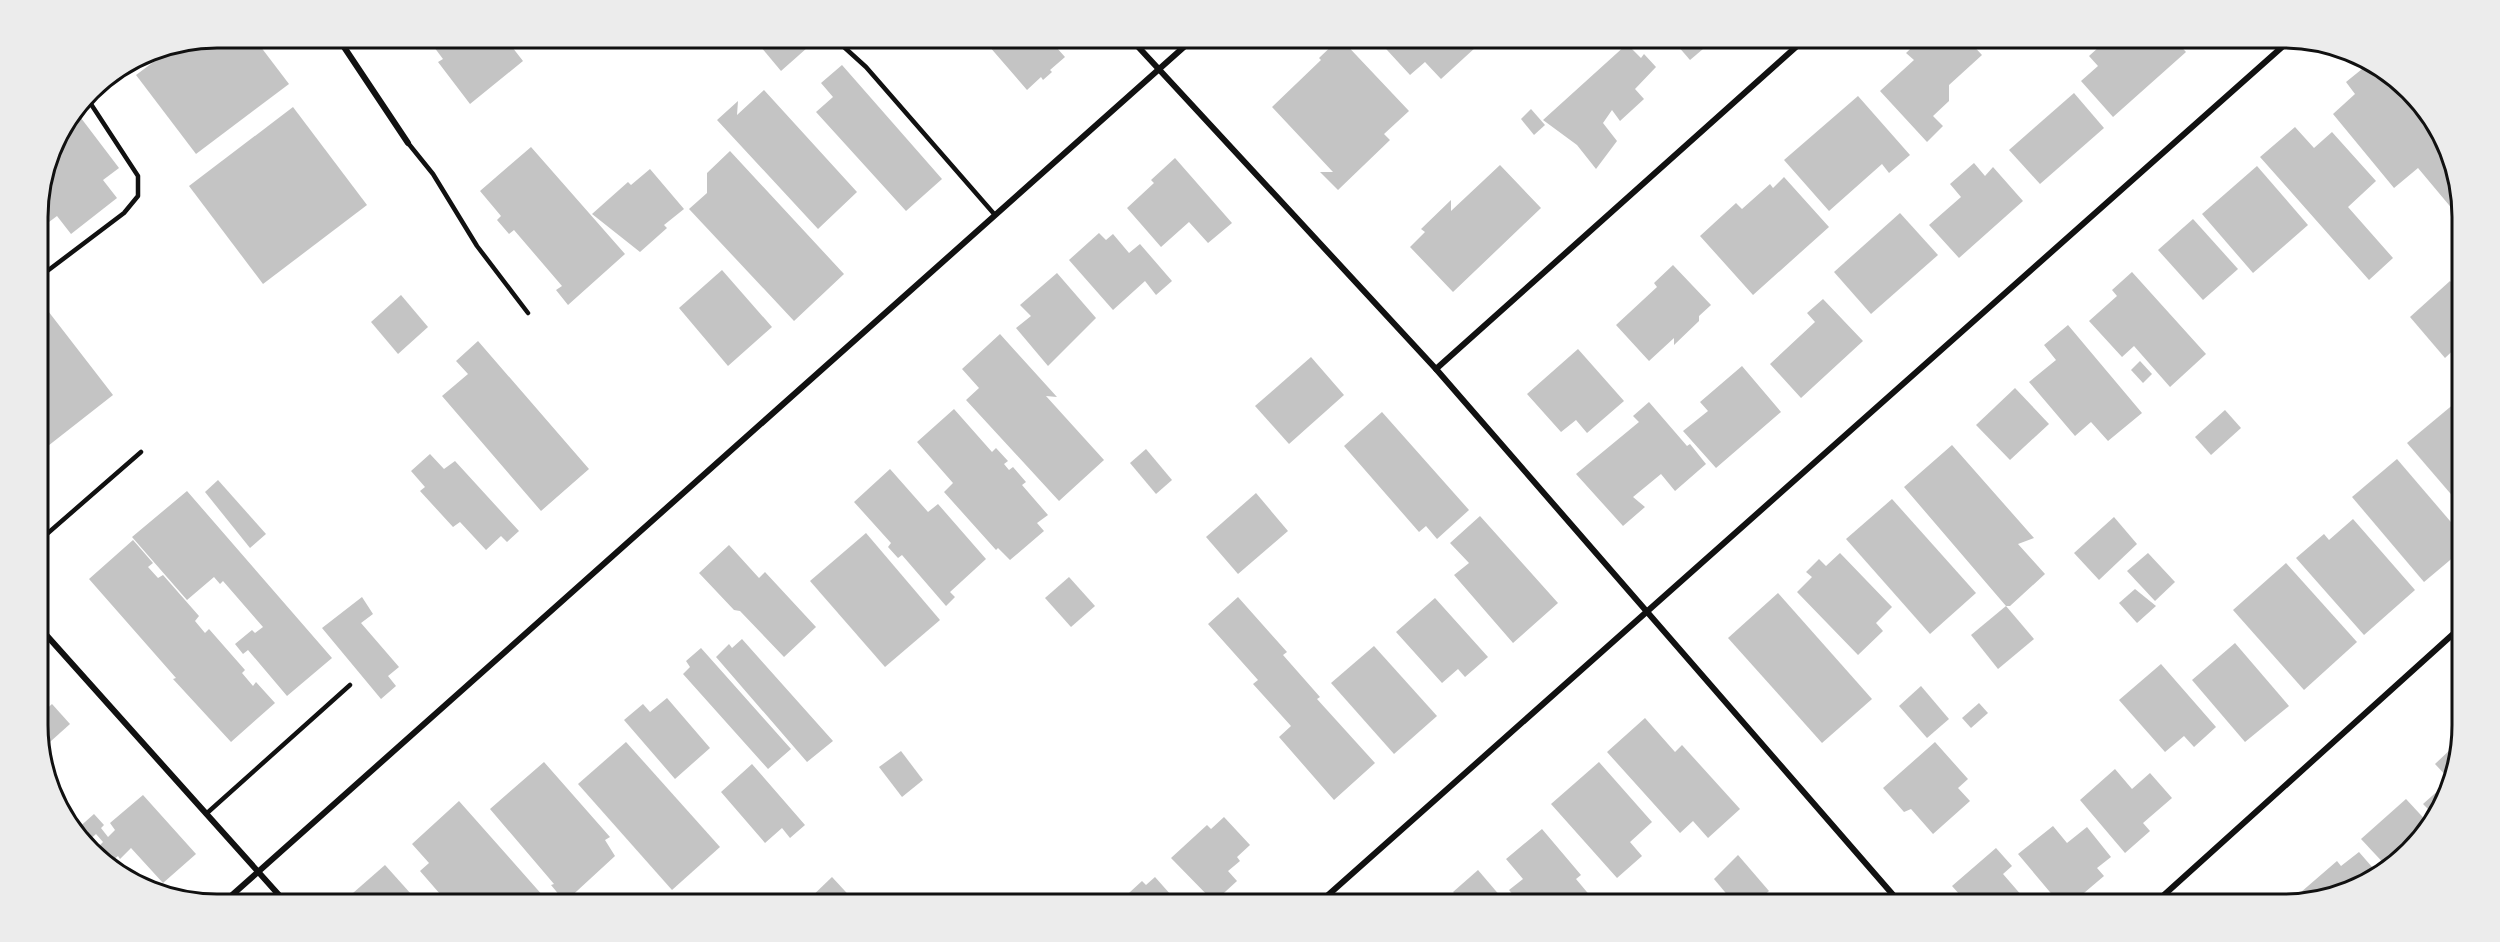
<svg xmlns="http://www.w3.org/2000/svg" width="2500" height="942" viewBox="0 0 2500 942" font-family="'Sofia Sans Condensed',sans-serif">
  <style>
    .building { fill: #c4c4c4 }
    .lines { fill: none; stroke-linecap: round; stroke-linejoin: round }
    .service { stroke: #111; stroke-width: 4.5 }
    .minor { stroke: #111; stroke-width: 6 }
    .rim { fill: none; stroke: #111; stroke-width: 3 }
  </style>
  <rect width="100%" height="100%" fill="#fff"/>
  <g class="building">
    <polygon points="217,38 254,38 289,84 196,154 136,75 175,46"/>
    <polygon points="431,38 505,38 523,61 470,104 438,62 443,59 428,39"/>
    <polygon points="758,38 814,38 816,40 781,71 755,40"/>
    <polygon points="982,38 1048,38 1065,57 1050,70 1052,72 1043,80 1041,77 1027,90"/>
    <polygon points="1340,38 1409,111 1384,134 1390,140 1338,190 1320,172 1333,172 1272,107 1321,60 1319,58"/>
    <polygon points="1376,38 1468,38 1476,47 1441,79 1425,62 1410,75"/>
    <polygon points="1671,38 1716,38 1690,60"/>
    <polygon points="1922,38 1966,38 1982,55 1949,85 1949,101 1933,116 1943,126 1927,142 1880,91 1914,60 1906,53"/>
    <polygon points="2109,38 2173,38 2186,52 2113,117 2081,81 2098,66 2089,56"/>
    <polygon points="1627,44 1641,58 1644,54 1656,67 1635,89 1644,99 1620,121 1612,110 1603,123 1617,141 1596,169 1577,145 1543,120"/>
    <polygon points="842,65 942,179 906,211 816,112 833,97 821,83"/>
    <polygon points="2367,65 2407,92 2444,138 2461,193 2459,217 2418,168 2394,188 2333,114 2355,94 2346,82"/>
    <polygon points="764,90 857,192 818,229 717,120 738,101 737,115"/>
    <polygon points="2074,93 2104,128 2040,184 2009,150"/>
    <polygon points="1858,96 1910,155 1889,173 1882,164 1829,211 1784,160"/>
    <polygon points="293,107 367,205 263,284 189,186"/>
    <polygon points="1531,109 1545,125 1534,135 1521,119"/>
    <polygon points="81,118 119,168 103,180 117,198 71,234 57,216 49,222 38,205 56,137"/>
    <polygon points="2295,127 2314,148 2332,132 2376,181 2348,207 2393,258 2369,280 2260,157"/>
    <polygon points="531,147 625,254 568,305 556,290 562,286 514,230 509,234 497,220 501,216 480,191"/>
    <polygon points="730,151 844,274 794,321 689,209 707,193 707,173"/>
    <polygon points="1175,158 1232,223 1208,243 1189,222 1161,247 1127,208 1154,183 1151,180"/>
    <polygon points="1974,163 1985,176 1993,167 2023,201 1959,258 1929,225 1961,197 1950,184"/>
    <polygon points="1500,165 1541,208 1453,292 1410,247 1425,232 1421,229 1451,200 1451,211"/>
    <polygon points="2257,166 2308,225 2253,273 2202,214"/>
    <polygon points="650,169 684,209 664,225 667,228 640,252 592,214 628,182 631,185"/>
    <polygon points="1784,177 1829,227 1753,295 1700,236 1736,203 1742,209 1770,184 1773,188"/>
    <polygon points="1900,213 1938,255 1871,314 1834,272"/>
    <polygon points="2193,219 2238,269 2203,300 2158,250"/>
    <polygon points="1099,233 1106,240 1113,234 1129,253 1140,244 1172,281 1156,295 1145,281 1113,310 1069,260"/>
    <polygon points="1673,265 1711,305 1699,316 1699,321 1674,345 1674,338 1649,361 1616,325 1657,287 1654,283"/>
    <polygon points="722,270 772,327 728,366 679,308"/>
    <polygon points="2132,272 2206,354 2170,387 2134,346 2122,357 2089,321 2117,296 2112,290"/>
    <polygon points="1057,273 1096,318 1048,366 1016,328 1031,316 1020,305"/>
    <polygon points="2450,281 2461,294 2461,343 2445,358 2410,317"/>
    <polygon points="401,295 428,327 398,354 371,322"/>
    <polygon points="38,298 113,395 39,453 39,423"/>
    <polygon points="1823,299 1863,341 1801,398 1770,364 1815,322 1807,313"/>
    <polygon points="2068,325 2142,413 2108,441 2091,422 2075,436 2029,382 2056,360 2044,345"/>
    <polygon points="1000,334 1057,397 1046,396 1104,460 1059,501 966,400 979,388 962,369"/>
    <polygon points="478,341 589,469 541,511 442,396 468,374 456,361"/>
    <polygon points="1578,349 1624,401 1587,433 1576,420 1561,432 1527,394"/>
    <polygon points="1311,357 1344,395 1289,444 1255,406"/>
    <polygon points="2140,361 2152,374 2143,383 2131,370"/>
    <polygon points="1742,366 1781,412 1716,468 1683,431 1708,411 1700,402"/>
    <polygon points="2015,388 2049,424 2010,460 1976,425"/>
    <polygon points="1649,402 1687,446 1690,444 1706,464 1675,491 1661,474 1633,497 1645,507 1623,526 1576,474 1639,422 1633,416"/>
    <polygon points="2455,403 2462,410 2462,507 2407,443"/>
    <polygon points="954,409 992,452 996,448 1008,461 1004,464 1009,470 1013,467 1026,482 1022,485 1048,515 1037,523 1044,531 1010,560 998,548 996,550 944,492 953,483 917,442"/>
    <polygon points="2225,410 2241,428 2211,455 2195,437"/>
    <polygon points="1382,412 1469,510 1437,539 1426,526 1419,532 1344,446"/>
    <polygon points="1952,445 2034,538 2018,544 2045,574 2010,606 2006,606 1904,487"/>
    <polygon points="1146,449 1172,480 1156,494 1130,463"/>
    <polygon points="430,454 444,469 455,461 519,531 507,542 501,536 486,550 460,522 453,527 420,491 425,487 411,471"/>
    <polygon points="2397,459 2462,535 2462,550 2424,582 2352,497"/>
    <polygon points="890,469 928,512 938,504 986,559 950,592 955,597 946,606 902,555 898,558 888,547 891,543 854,502"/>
    <polygon points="218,480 266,534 250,548 205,492"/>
    <polygon points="187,491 332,658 287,696 248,650 243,654 235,644 252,630 255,633 263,627 223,581 220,584 214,577 187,600 132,537"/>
    <polygon points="1256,493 1288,531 1238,574 1206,537"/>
    <polygon points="1892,499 1976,593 1930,634 1846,539"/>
    <polygon points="1480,516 1558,603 1513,643 1454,575 1469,563 1450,543"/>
    <polygon points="2114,517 2137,544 2099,580 2074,553"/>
    <polygon points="2353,519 2415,590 2364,635 2296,558 2324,534 2329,540"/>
    <polygon points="866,533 940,620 885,667 810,581"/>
    <polygon points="133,540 153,563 148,567 158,578 163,575 199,616 195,621 205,633 209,629 245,670 242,673 253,686 256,682 275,703 231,742 173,679 176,678 89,579"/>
    <polygon points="729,545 759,578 765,572 816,627 784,657 740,611 734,610 699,573"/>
    <polygon points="1840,553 1892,607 1876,623 1883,631 1858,655 1797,592 1812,577 1806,572 1819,559 1826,566"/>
    <polygon points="2148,553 2175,582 2155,601 2127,571"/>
    <polygon points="2286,563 2357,642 2304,690 2233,610"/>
    <polygon points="1069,577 1095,606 1071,627 1045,598"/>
    <polygon points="2135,589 2156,606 2137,623 2119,603"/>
    <polygon points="1778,593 1872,699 1822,743 1728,638"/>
    <polygon points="362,597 373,614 361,623 399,667 388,676 396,686 381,699 322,628"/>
    <polygon points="1238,597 1287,652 1283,655 1320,697 1317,699 1375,763 1334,800 1279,737 1291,726 1253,684 1258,680 1208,624"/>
    <polygon points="1435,598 1488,657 1465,677 1458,669 1442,683 1396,632"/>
    <polygon points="2006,606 2034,639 1998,669 1971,635"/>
    <polygon points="742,639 833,741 807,762 716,657 729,644 732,648"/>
    <polygon points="2235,643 2289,706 2245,742 2192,680"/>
    <polygon points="1374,646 1437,716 1394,754 1331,683"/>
    <polygon points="701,648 791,749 768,769 683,674 690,667 686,661"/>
    <polygon points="2161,664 2216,727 2194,747 2184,736 2165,752 2119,700"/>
    <polygon points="1921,686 1949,719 1927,738 1899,706"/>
    <polygon points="667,698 710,748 675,779 624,720 643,704 650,712"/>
    <polygon points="1979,703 1988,713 1971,728 1962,718"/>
    <polygon points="52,704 70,724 41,750 41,714"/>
    <polygon points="1645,718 1675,752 1682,745 1740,809 1708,838 1693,821 1680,833 1607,752"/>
    <polygon points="626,742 720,847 672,890 578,784"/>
    <polygon points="1935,742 1968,779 1958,788 1970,801 1933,834 1911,809 1904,812 1883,788"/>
    <polygon points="2453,747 2458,753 2453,782 2436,817 2423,804 2450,780 2435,764"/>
    <polygon points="901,751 923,780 902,797 879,767"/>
    <polygon points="544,762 610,837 605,840 615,856 565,902 551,885 554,884 490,809"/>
    <polygon points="1599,762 1652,822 1630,842 1642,856 1617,878 1551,804"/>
    <polygon points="752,764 805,825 790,838 782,828 765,843 721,792"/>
    <polygon points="2115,769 2132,789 2150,773 2172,798 2143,823 2150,831 2125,853 2080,800"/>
    <polygon points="143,795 196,854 163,883 131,848 120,859 118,856 113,860 100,845 103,842 96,834 85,844 76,830 94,814 104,825 101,828 108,837 115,830 110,823"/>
    <polygon points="2406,799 2431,826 2389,869 2361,839"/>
    <polygon points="459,801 544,897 540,900 545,904 466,904 457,894 447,902 420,871 429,863 412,844"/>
    <polygon points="1224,817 1250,845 1237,857 1240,861 1228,871 1237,881 1214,902 1171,858 1207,825 1211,829"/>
    <polygon points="2053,826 2067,843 2087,827 2111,857 2097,868 2104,876 2071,904 2060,904 2018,854"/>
    <polygon points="1542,829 1581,875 1576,879 1597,904 1568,904 1559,894 1547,904 1521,904 1509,890 1523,879 1506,859"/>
    <polygon points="1996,848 2012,866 2003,874 2029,904 1968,904 1952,886"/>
    <polygon points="2359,852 2379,875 2351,891 2297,903 2293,899 2337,861 2341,866"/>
    <polygon points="1738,855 1769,891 1754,904 1735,904 1714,879"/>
    <polygon points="385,865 420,904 363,904 353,893"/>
    <polygon points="1478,870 1507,904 1464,904 1453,892"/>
    <polygon points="832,877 857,904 804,904"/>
    <polygon points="1155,877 1179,904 1117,904 1142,881 1146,885"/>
  </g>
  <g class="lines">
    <g class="service">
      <polyline points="834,38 866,67 995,215"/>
      <polyline points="408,143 433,174 477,246 528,313"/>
      <polyline points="38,278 124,213 138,196 138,176 87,98"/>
      <polyline points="40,540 141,452"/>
      <polyline points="206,814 350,685"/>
    </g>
    <g class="minor">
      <polyline points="338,38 408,143"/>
      <polyline points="1130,38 1436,369 1901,904"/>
      <polyline points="1436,369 1806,38"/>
      <polyline points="40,628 287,904"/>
      <polyline points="222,904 1194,38"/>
      <polyline points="1318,904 2291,39"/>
      <polyline points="2154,904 2462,626"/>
    </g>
  </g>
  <path d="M0 0H2500V942H0ZM217 48H2283A169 169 0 0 1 2452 217V725A169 169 0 0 1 2283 894H217A169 169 0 0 1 48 725V217A169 169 0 0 1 217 48Z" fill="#ececec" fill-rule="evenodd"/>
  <path class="rim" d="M217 48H2283A169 169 0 0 1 2452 217V725A169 169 0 0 1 2283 894H217A169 169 0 0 1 48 725V217A169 169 0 0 1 217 48Z"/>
</svg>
